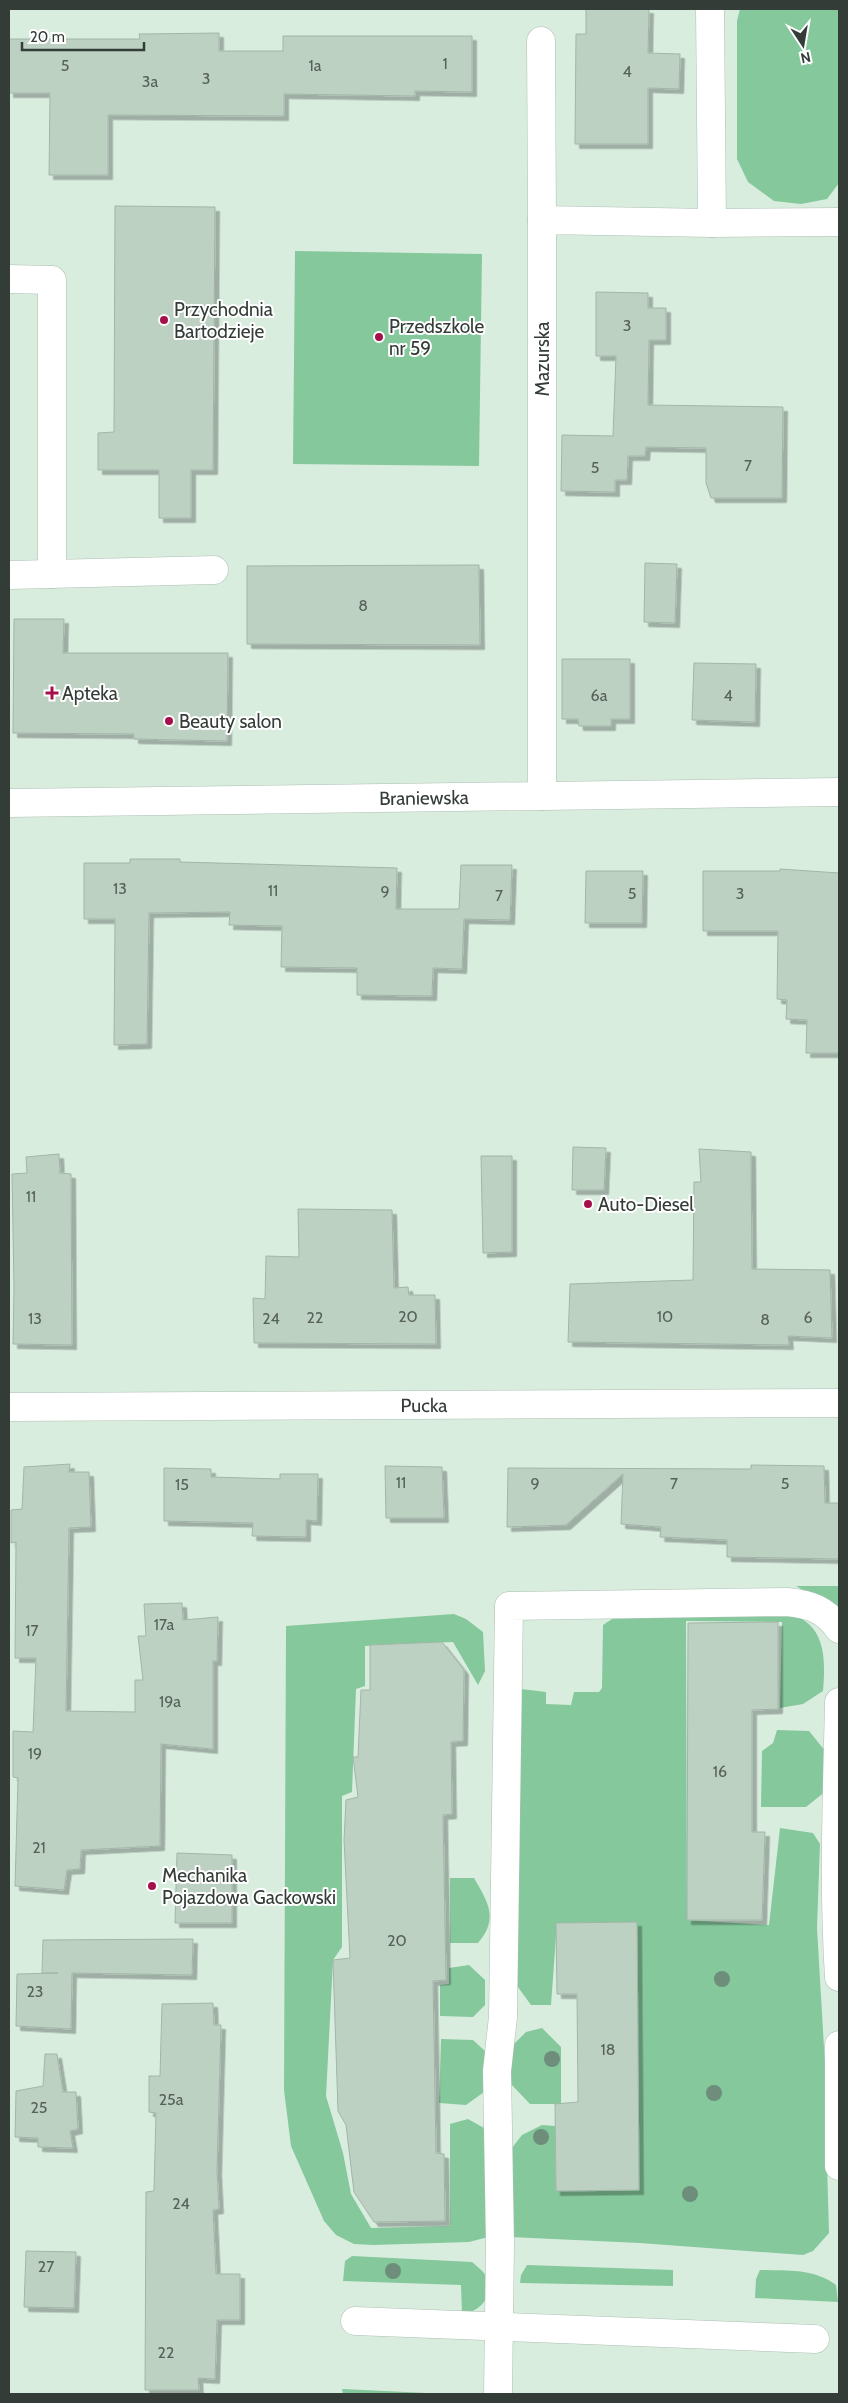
<svg xmlns="http://www.w3.org/2000/svg" width="848" height="2403" viewBox="0 0 848 2403" font-family="Cabin,sans-serif">
  <style>
    .green { fill: #84c89c }
    .building { fill: #bdd1c3; stroke: #a2b5a8; filter: url(#shadow) }
    .lines { fill: none; stroke-linecap: round; stroke-linejoin: round }
    .minor-casing { stroke: #acbfb2; stroke-width: 29 }
    .minor { stroke: #fff; stroke-width: 28 }
    .tree { fill: #6e8e7b }
    .poi-dot { fill: #a5104c; stroke: #fff; stroke-width: 2 }
    .labels { text-anchor: middle; stroke-width: 4; stroke-linejoin: round; paint-order: stroke }
    .number-label { font-size: 16px; fill: #56615a }
    .poi-label { font-size: 19px; fill: #343c37; stroke: #fff; text-anchor: start }
    .street-label { font-size: 19px; fill: #343c37; stroke: #fff }
  </style>
  <defs>
    <filter id="shadow"><feDropShadow dx="4.5" dy="4.5" stdDeviation="0" flood-color="#0004"/></filter>
  </defs>
  <rect width="100%" height="100%" fill="#d9eddf"/>
  <g class="green">
    <polygon points="740,9 837,9 839,12 839,183 827,199 801,204 774,201 748,182 737,159 737,21"/>
    <polygon points="295,251 482,254 479,466 293,464"/>
    <polygon points="796,1586 839,1586 839,1612 839,1611"/>
    <polygon points="454,1614 466,1619 483,1632 485,1671 478,1685 453,1642 365,1646 365,1686 356,1689 352,1792 342,1796 342,1947 333,1960 326,2096 343,2153 351,2194 371,2228 450,2226 450,2124 468,2119 484,2128 490,2142 492,2236 469,2242 373,2245 354,2244 336,2235 324,2221 291,2146 284,2090 286,1626"/>
    <path d="M779 1614C786 1616 796 1616 802 1619 827 1634 825 1666 823 1691L803 1704 780 1708 782 1622 686 1621 687 1920 769 1925 780 1828 813 1833 820 1844 817 1928 830 2150 827 2164 829 2233 813 2251 803 2255 640 2243 510 2237 508 2153 522 2135 542 2125 555 2126 556 2191 639 2190 637 1928 557 1923 551 2005H531L515 1983 513 1688 546 1692V1704L571 1705 574 1692H599L602 1688 603 1625 618 1615Z"/>
    <polygon points="777,1730 809,1731 826,1752 826,1791 806,1807 761,1807 762,1751 773,1743"/>
    <path d="M450 1878H474C488 1902 499 1919 478 1943H450Z"/>
    <polygon points="469,1965 485,1980 485,2005 473,2017 440,2016 440,1985 449,1984 449,1968"/>
    <polygon points="542,2028 561,2047 561,2104 530,2104 510,2083 511,2047 526,2032"/>
    <polygon points="441,2039 473,2040 485,2051 484,2092 466,2105 439,2103"/>
    <path d="M352 2256 472 2262C476 2266 481 2269 484 2273 497 2291 482 2313 462 2313L461 2285 343 2281 345 2261Z"/>
    <polygon points="527,2265 673,2270 673,2286 520,2283 521,2275"/>
    <path d="M760 2270C787 2271 813 2268 836 2285L838 2302 755 2298 756 2279Z"/>
    <polygon points="342,2389 343,2389 447,2394 343,2394"/>
  </g>
  <g class="building">
    <polygon points="586,9 649,9 648,53 680,54 679,89 648,88 648,144 575,144 576,34 586,34"/>
    <polygon points="219,33 219,51 283,51 283,36 472,36 472,92 415,91 415,96 284,94 284,116 108,115 108,175 49,175 50,93 9,93 9,39 140,39 139,34"/>
    <polygon points="115,206 215,207 213,470 191,470 191,518 159,518 159,470 98,470 98,433 114,432"/>
    <polygon points="596,292 648,293 648,308 666,308 666,340 649,340 648,405 783,407 782,498 711,498 706,483 706,448 646,447 645,456 628,456 627,480 615,480 615,492 561,491 562,435 613,436 616,356 596,356"/>
    <polygon points="645,563 677,564 675,623 644,622"/>
    <polygon points="479,565 480,645 247,644 247,566"/>
    <polygon points="14,619 64,619 63,653 228,653 227,741 134,739 134,734 13,733"/>
    <polygon points="562,659 630,659 630,719 611,719 611,726 579,726 578,719 562,719"/>
    <polygon points="694,663 756,664 755,722 692,720"/>
    <polygon points="130,859 180,859 180,862 397,868 396,909 459,909 461,865 512,865 510,920 464,919 462,969 433,968 432,996 357,995 357,968 281,967 282,926 229,925 230,912 149,913 147,1044 114,1045 115,919 84,919 84,863 130,863"/>
    <polygon points="780,869 839,873 839,1053 806,1053 807,1020 786,1019 787,1000 777,999 778,931 703,931 703,871 780,871"/>
    <polygon points="586,871 643,871 642,923 585,923"/>
    <polygon points="573,1147 606,1148 604,1190 572,1190"/>
    <polygon points="699,1149 751,1152 752,1269 830,1270 832,1338 788,1336 789,1345 568,1342 570,1284 693,1280 694,1182 701,1182"/>
    <polygon points="59,1154 60,1173 71,1174 72,1345 13,1344 14,1288 12,1174 27,1173 26,1157"/>
    <polygon points="481,1156 512,1156 512,1252 483,1253"/>
    <polygon points="298,1209 392,1210 394,1288 408,1287 409,1295 435,1295 436,1344 254,1343 253,1298 265,1299 266,1256 299,1257"/>
    <polygon points="70,1464 69,1472 89,1472 91,1527 69,1528 66,1711 135,1712 135,1680 143,1680 138,1636 146,1636 144,1604 182,1603 183,1620 218,1617 217,1661 213,1661 213,1749 161,1744 160,1846 81,1850 80,1869 67,1870 64,1890 15,1886 18,1778 13,1777 13,1731 33,1732 36,1658 15,1658 16,1542 11,1543 11,1510 22,1509 24,1467"/>
    <polygon points="751,1465 824,1466 825,1503 839,1503 839,1559 727,1557 727,1540 660,1537 661,1527 621,1524 623,1474 566,1525 507,1527 508,1468 751,1469"/>
    <polygon points="385,1466 442,1467 444,1518 386,1518"/>
    <polygon points="164,1468 211,1469 211,1477 280,1479 280,1474 318,1474 317,1521 306,1520 306,1537 252,1536 253,1523 164,1521"/>
    <polygon points="778,1622 778,1709 752,1710 752,1832 765,1832 762,1920 687,1920 688,1623"/>
    <polygon points="442,1642 464,1670 463,1741 451,1742 452,1814 443,1815 446,1980 433,1981 436,2153 444,2154 445,2221 374,2222 354,2192 346,2125 338,2111 333,1960 350,1958 344,1840 346,1800 358,1797 353,1757 358,1757 361,1690 370,1690 370,1645"/>
    <polygon points="177,1853 232,1855 232,1923 175,1923"/>
    <polygon points="637,1922 639,2190 556,2191 555,2104 578,2102 577,1994 557,1994 556,1923"/>
    <polygon points="193,1939 192,1975 72,1973 71,2029 16,2026 17,1974 58,1973 42,1973 43,1940"/>
    <polygon points="213,2003 214,2025 221,2025 217,2171 219,2209 213,2210 216,2274 240,2274 240,2320 217,2320 215,2379 198,2378 199,2390 145,2390 146,2192 154,2191 156,2113 149,2112 149,2076 160,2076 162,2004"/>
    <polygon points="45,2054 57,2054 63,2092 76,2092 78,2129 70,2131 73,2148 38,2147 38,2138 15,2137 16,2091 43,2086"/>
    <polygon points="26,2251 76,2252 74,2308 24,2307"/>
  </g>
  <g class="lines">
    <g class="minor-casing">
      <g id="minor">
        <polyline points="710,9 712,223"/>
        <polyline points="541,41 542,220"/>
        <polyline points="9,279 52,280 52,574"/>
        <polyline points="9,575 214,570"/>
        <polyline points="542,796 542,220 712,223 839,222"/>
        <path id="s1" d="M9 803 839 792"/>
        <path id="s2" d="M9 1407 839 1403"/>
        <path d="M839 1702C837 1793 833 1885 839 1977"/>
        <polyline points="839,2045 839,2166"/>
        <polyline points="355,2321 815,2339"/>
        <path d="M498 2394 500 2244 497 2071 503 2017 509 1606 787 1602C810 1604 826 1610 839 1629"/>
      </g>
    </g>
    <use href="#minor" class="minor"/>
  </g>
  <g class="tree">
    <circle cx="722" cy="1979" r="8"/>
    <circle cx="552" cy="2059" r="8"/>
    <circle cx="714" cy="2093" r="8"/>
    <circle cx="541" cy="2137" r="8"/>
    <circle cx="690" cy="2194" r="8"/>
    <circle cx="393" cy="2271" r="8"/>
  </g>
  <g class="poi-dot">
    <circle cx="164" cy="320" r="5"/>
    <circle cx="379" cy="337" r="5"/>
    <path d="M49.5 685.5h5v5h5v5h-5v5h-5v-5h-5v-5h5z"/>
    <circle cx="169" cy="721" r="5"/>
    <circle cx="588" cy="1204" r="5"/>
    <circle cx="152" cy="1886" r="5"/>
  </g>
  <g class="labels">
    <g class="number-label">
      <text x="445" y="69">1</text>
      <text x="65" y="71">5</text>
      <text x="315" y="71">1a</text>
      <text x="627" y="77">4</text>
      <text x="206" y="84">3</text>
      <text x="150" y="87">3a</text>
      <text x="627" y="331">3</text>
      <text x="748" y="471">7</text>
      <text x="595" y="473">5</text>
      <text x="363" y="611">8</text>
      <text x="599" y="701">6a</text>
      <text x="728" y="701">4</text>
      <text x="120" y="894">13</text>
      <text x="273" y="896">11</text>
      <text x="385" y="897">9</text>
      <text x="632" y="899">5</text>
      <text x="740" y="899">3</text>
      <text x="499" y="901">7</text>
      <text x="31" y="1202">11</text>
      <text x="408" y="1322">20</text>
      <text x="665" y="1322">10</text>
      <text x="315" y="1323">22</text>
      <text x="808" y="1323">6</text>
      <text x="35" y="1324">13</text>
      <text x="271" y="1324">24</text>
      <text x="765" y="1325">8</text>
      <text x="401" y="1488">11</text>
      <text x="535" y="1489">9</text>
      <text x="674" y="1489">7</text>
      <text x="785" y="1489">5</text>
      <text x="182" y="1490">15</text>
      <text x="164" y="1630">17a</text>
      <text x="32" y="1636">17</text>
      <text x="170" y="1707">19a</text>
      <text x="35" y="1759">19</text>
      <text x="720" y="1777">16</text>
      <text x="39" y="1853">21</text>
      <text x="397" y="1946">20</text>
      <text x="35" y="1997">23</text>
      <text x="608" y="2055">18</text>
      <text x="171" y="2105">25a</text>
      <text x="39" y="2113">25</text>
      <text x="181" y="2209">24</text>
      <text x="46" y="2272">27</text>
      <text x="166" y="2358">22</text>
    </g>
    <g class="poi-label">
      <text x="174" y="316">Przychodnia<tspan x="174" dy="22">Bartodzieje</tspan></text>
      <text x="389" y="333">Przedszkole<tspan x="389" dy="22">nr 59</tspan></text>
      <text x="62" y="700">Apteka</text>
      <text x="179" y="728">Beauty salon</text>
      <text x="598" y="1211">Auto-Diesel</text>
      <text x="162" y="1882">Mechanika<tspan x="162" dy="22">Pojazdowa Gackowski</tspan></text>
    </g>
    <g class="street-label">
      <text transform="translate(542 359) rotate(-90)" y="7">Mazurska</text>
      <text dy="7" stroke="none"><textPath href="#s1" startOffset="415">Braniewska</textPath></text>
      <text dy="7" stroke="none"><textPath href="#s2" startOffset="415">Pucka</textPath></text>
    </g>
  </g>
  <rect width="848" height="2403" fill="none" stroke="#343c37" stroke-width="20"/>
  <g transform="translate(803 45) rotate(168)" stroke="#ffffff" stroke-width="4" paint-order="stroke">
  <path d="M0-4L9 19L0 12L-9 19Z" fill="#343c37"/>
  <text y="-8" font-size="14" font-weight="bold" text-anchor="middle" fill="#343c37">N</text>
  </g>
  <path d="M22 42v8h122v-8" fill="none" stroke="#343c37" stroke-width="2.5"/>
  <text x="30" y="42" font-size="15" fill="#343c37" stroke="#ffffff" stroke-width="4" paint-order="stroke">20 m</text>
</svg>
